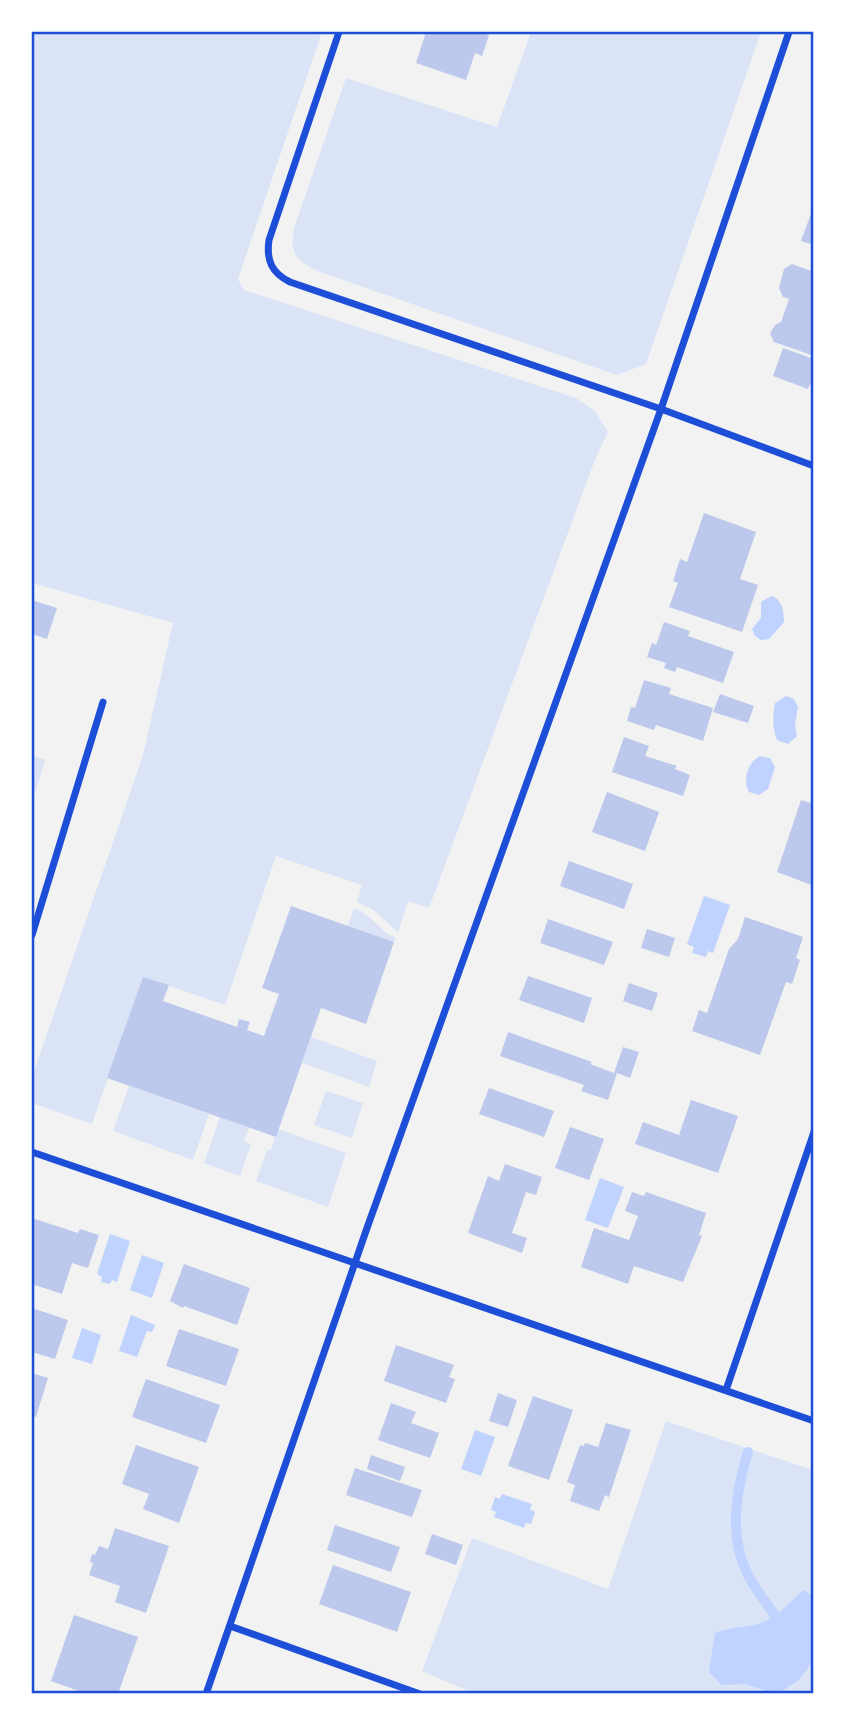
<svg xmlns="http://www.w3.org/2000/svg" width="845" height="1725" viewBox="0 0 845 1725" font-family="Rubik,sans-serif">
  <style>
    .green { fill: #dbe4f7 }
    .water { fill: #bfd3fe }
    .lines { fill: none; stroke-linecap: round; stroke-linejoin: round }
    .stream { stroke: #bfd3fe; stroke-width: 10 }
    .building { fill: #bdc9ec }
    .minor { stroke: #1d4ed8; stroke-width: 7 }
    .neatline { fill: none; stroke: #1d4ed8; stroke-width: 2.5 }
  </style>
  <rect width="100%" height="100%" fill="#f2f2f2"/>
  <g class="green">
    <polygon points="32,32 322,32 238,279 244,290 576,398 595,411 608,432 596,457 429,908 408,901 398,932 372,909 357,902 362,885 276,856 225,1005 143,977 92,1124 32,1103 32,1077 143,755 173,623 32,583"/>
    <path d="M531 32H761L646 364 617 375 320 272C297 261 289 255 294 228L346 78 497 127Z"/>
    <polygon points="32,755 45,760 32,803"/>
    <path d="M354 908C372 914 379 931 396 938L394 942 348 926Z"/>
    <polygon points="311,1037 377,1061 369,1087 302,1063"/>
    <polygon points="129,1086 209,1114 193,1160 113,1131"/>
    <polygon points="326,1091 363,1103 352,1138 314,1125"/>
    <polygon points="220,1117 249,1128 244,1141 251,1144 240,1176 204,1163"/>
    <polygon points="278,1129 346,1153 328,1207 256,1181 267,1150 271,1150"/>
    <polygon points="666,1421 813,1470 813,1693 473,1693 422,1671 472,1538 608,1589"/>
  </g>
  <g class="water">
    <path d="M771 596C782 598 784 612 784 622L769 639 761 640 755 636 752 629 761 618V602Z"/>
    <path d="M786 696 794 699 798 707 795 725 797 736 788 744 777 740C772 727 773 717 775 703Z"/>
    <path d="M760 756 770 758 775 767 768 789 759 795 749 792C742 780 748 762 760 756Z"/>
    <polygon points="704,896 730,905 713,953 708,951 706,957 692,953 694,947 687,944"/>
    <polygon points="600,1178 624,1187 608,1228 585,1220"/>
    <polygon points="110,1234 130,1241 117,1282 112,1280 110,1284 101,1282 102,1277 97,1274"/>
    <polygon points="142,1255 164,1263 152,1298 130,1290"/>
    <polygon points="131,1315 155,1325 152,1332 147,1331 137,1357 119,1351"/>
    <polygon points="82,1328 101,1335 92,1364 72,1358"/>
    <polygon points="475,1430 495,1437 481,1476 461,1469"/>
    <polygon points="502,1494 532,1504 530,1509 535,1512 531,1524 526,1523 524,1528 494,1517 496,1512 491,1510 495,1497 500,1499"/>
    <path d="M803 1590 813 1597V1661L799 1680 779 1693H765L764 1690 745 1684 722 1685 709 1672 715 1633C729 1627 743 1628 758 1624 776 1619 790 1602 803 1590Z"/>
  </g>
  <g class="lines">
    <path class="stream" d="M748 1452C736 1492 728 1535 748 1575 755 1589 766 1602 775 1616"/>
  </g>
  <g class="building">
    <polygon points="426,32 482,32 489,35 482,56 475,53 466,80 416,63"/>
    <polygon points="813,208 814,208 814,245 801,241"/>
    <polygon points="792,264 814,272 814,356 774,342 770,333 775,325 781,322 789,299 783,297 779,288 784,269"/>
    <polygon points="783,348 814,359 814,375 808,389 773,376"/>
    <polygon points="704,513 756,532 740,579 758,585 742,632 669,607 678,583 673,581 680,559 687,562"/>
    <polygon points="32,600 57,608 47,639 32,634"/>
    <polygon points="664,622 690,631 688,636 734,652 723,683 677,667 675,672 664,668 666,663 647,657 652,643 656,645"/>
    <polygon points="644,680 671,688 669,694 713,708 703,741 656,725 654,730 627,721 631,707 635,708"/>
    <polygon points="720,694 754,706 748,723 713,712"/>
    <polygon points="624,737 649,746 645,756 677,766 675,769 690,775 683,796 612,772"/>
    <polygon points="607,792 659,812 645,851 592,832"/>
    <polygon points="801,800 814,804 814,886 777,872"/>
    <polygon points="569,861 633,884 624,909 560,886"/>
    <polygon points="291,906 394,942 366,1024 321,1008 276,1137 107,1078 143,977 169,985 163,1001 237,1027 239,1019 250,1022 247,1030 264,1036 279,994 262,988"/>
    <polygon points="745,917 803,937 796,958 800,960 792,984 786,982 760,1055 692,1031 699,1010 707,1013 729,949 738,939"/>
    <polygon points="548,919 613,942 604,965 540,943"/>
    <polygon points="647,929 675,938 669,957 641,948"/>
    <polygon points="528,976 592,998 584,1023 519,1000"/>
    <polygon points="629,983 658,993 652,1011 623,1001"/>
    <polygon points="508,1032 592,1062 590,1064 614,1073 623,1047 639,1052 630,1078 617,1073 608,1100 581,1091 584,1085 500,1056"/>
    <polygon points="489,1088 554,1111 544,1137 479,1114"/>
    <polygon points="691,1100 738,1116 718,1173 635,1144 643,1122 679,1135"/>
    <polygon points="570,1127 604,1139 589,1180 555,1168"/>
    <polygon points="505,1164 542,1177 536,1195 526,1192 512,1233 527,1238 522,1253 468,1233 488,1176 499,1181"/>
    <polygon points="632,1192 644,1196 646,1192 706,1213 699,1235 702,1236 683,1282 634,1266 628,1284 581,1267 594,1228 629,1240 638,1216 625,1211"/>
    <polygon points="32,1218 78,1233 80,1229 99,1235 88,1268 72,1263 62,1294 32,1284"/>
    <polygon points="184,1264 250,1288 237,1325 184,1306 183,1308 170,1301"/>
    <polygon points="32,1308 68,1320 55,1359 32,1352"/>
    <polygon points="179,1329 239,1349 226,1386 166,1366"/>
    <polygon points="396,1345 454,1365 449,1377 455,1379 446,1403 384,1381"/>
    <polygon points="32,1373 48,1378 36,1417 32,1416"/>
    <polygon points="146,1379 220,1405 206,1443 132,1417"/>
    <polygon points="498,1393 517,1400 508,1427 489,1421"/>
    <polygon points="533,1396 573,1410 549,1480 508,1466"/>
    <polygon points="391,1403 416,1412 411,1423 439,1433 430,1458 378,1440"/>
    <polygon points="606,1423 631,1430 609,1497 605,1495 599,1511 570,1501 575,1485 567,1482 580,1445 584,1446 585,1443 598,1447"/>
    <polygon points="136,1445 199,1467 179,1523 143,1509 149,1494 122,1484"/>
    <polygon points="371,1455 405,1467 400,1481 367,1469"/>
    <polygon points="355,1468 422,1490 412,1517 346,1495"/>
    <polygon points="335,1525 400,1547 391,1572 327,1550"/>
    <polygon points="115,1528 169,1546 146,1613 115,1602 120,1586 89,1575 93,1563 90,1562 92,1554 95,1555 99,1546 108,1549"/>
    <polygon points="432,1534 463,1545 456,1565 425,1554"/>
    <polygon points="333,1565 411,1592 397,1632 319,1604"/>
    <polygon points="74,1615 138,1637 118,1694 87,1694 51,1681"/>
  </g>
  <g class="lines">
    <g class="minor">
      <path d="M339 32 269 240C266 261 272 273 290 282L661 409 814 466"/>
      <polyline points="32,935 103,702"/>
      <polyline points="32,1152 814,1421"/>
      <polyline points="726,1390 814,1132"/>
      <polyline points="230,1626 420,1694"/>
      <polyline points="206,1694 367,1228 661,409 789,32"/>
    </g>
  </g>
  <rect width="845" height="1725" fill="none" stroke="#ffffff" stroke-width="66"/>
  <rect x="33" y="33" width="779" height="1659" class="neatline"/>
</svg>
